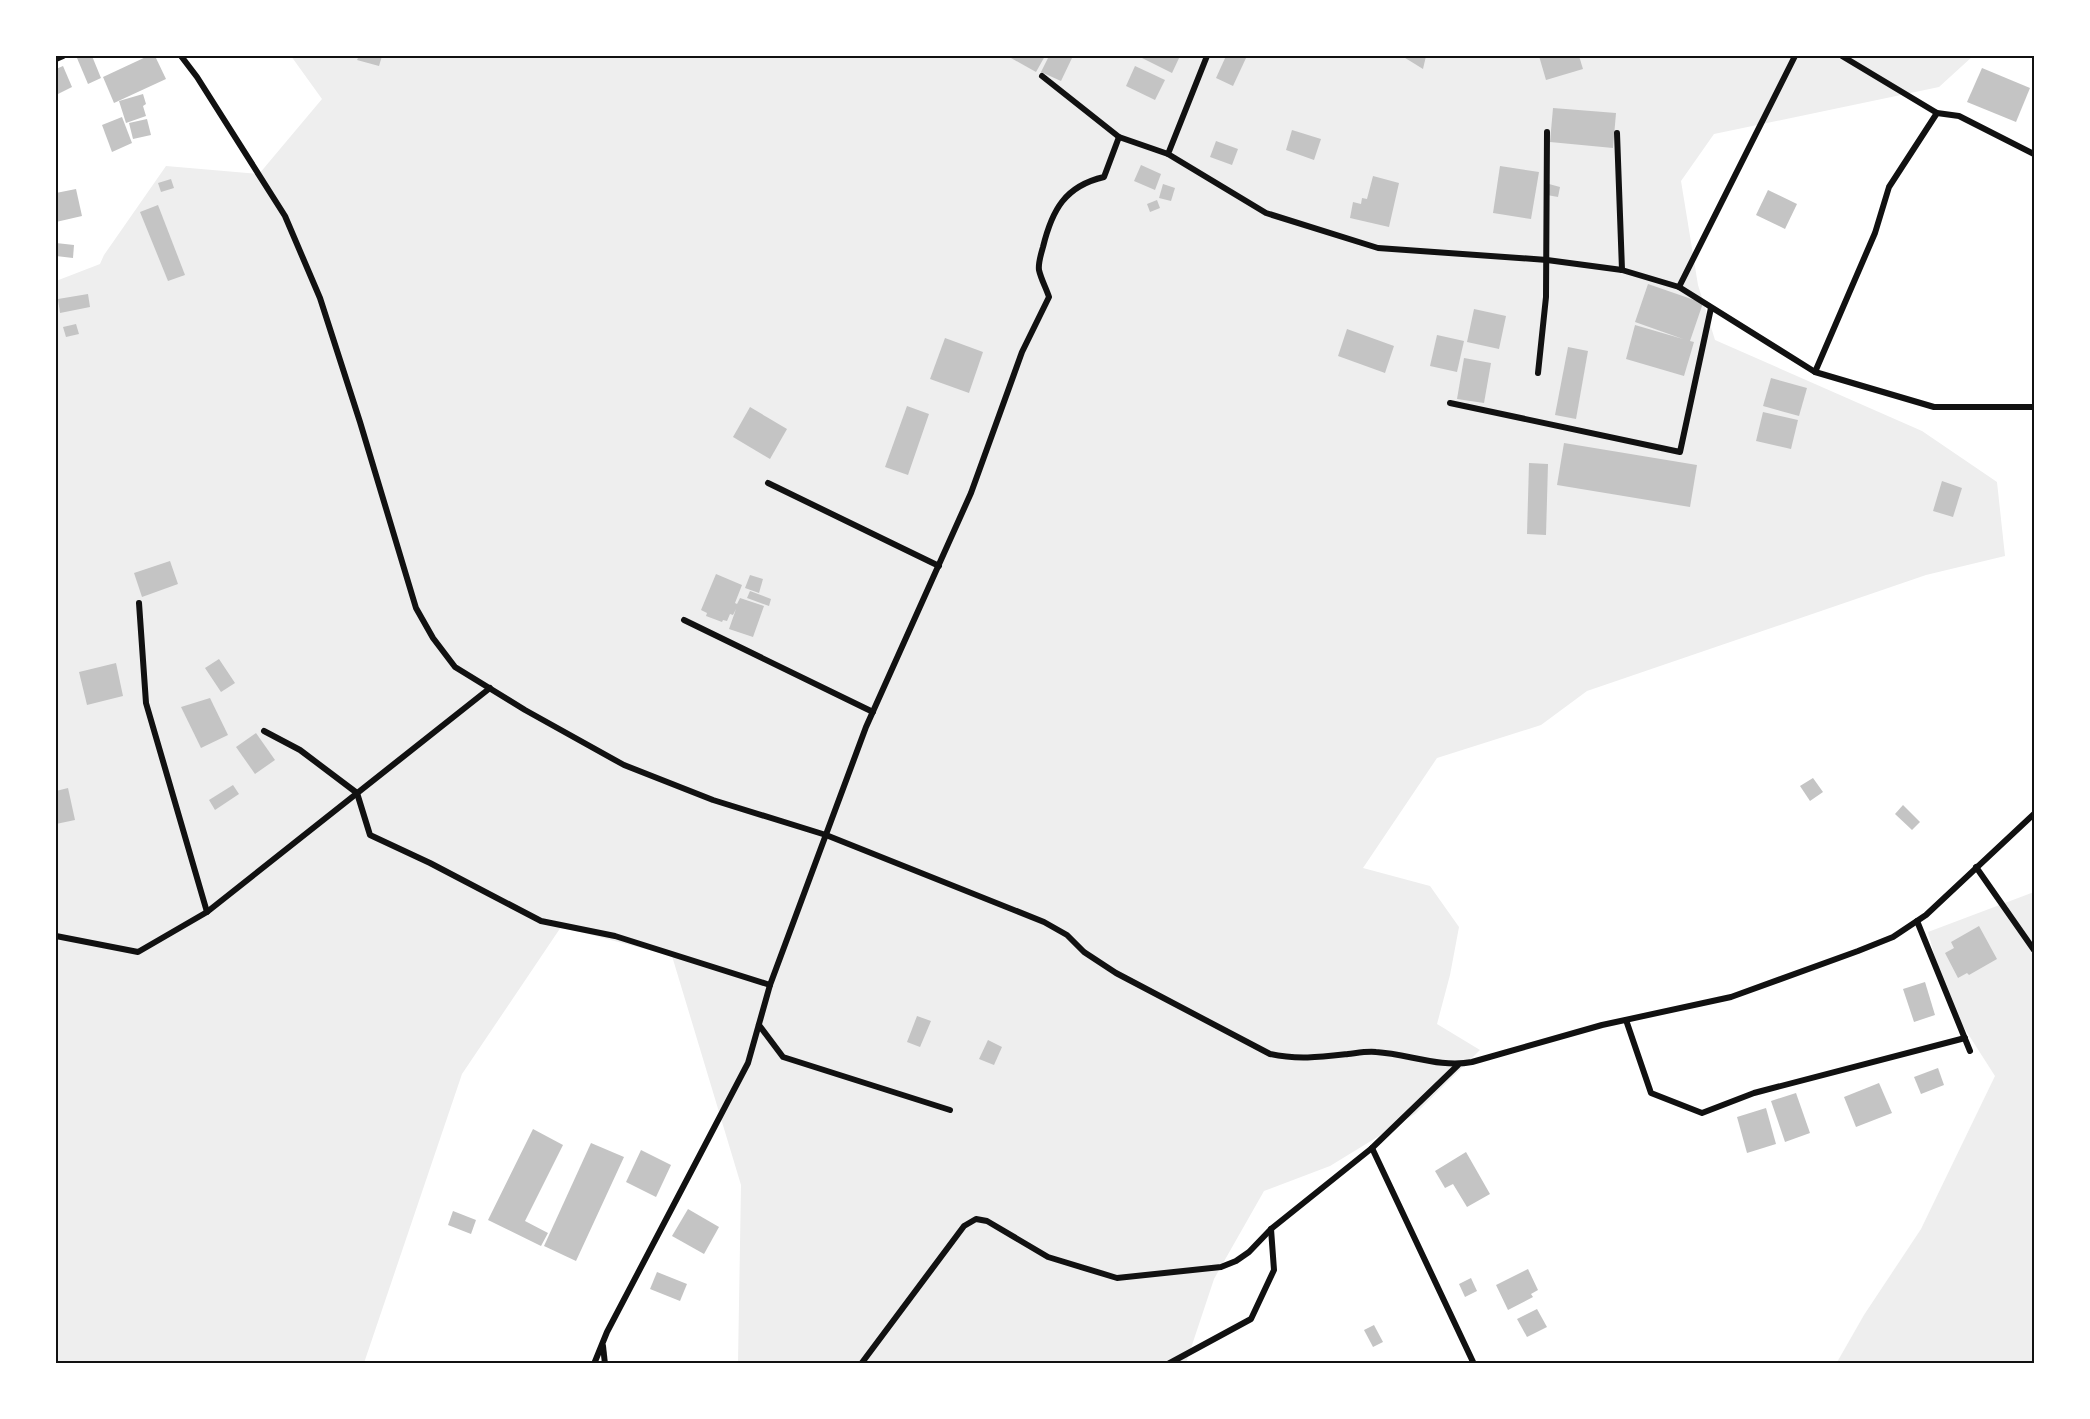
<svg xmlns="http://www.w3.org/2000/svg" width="2090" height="1419" viewBox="0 0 2090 1419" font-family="'Archivo Narrow',sans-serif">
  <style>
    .green { fill: #eee }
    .building { fill: #c4c4c4 }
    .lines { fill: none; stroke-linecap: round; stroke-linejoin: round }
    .minor { stroke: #111; stroke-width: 6 }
    .neatline { fill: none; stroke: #111; stroke-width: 2 }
  </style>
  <rect width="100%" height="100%" fill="#fff"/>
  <g class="green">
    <polygon points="291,56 1973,56 1939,87 1714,134 1681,181 1698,285 1715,340 1922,431 1997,482 2005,556 1926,575 1587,691 1541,725 1437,758 1363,868 1430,886 1459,927 1450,975 1437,1024 1480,1050 1415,1114 1330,1166 1264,1191 1214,1279 1186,1363 738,1363 741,1185 672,956 561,927 462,1074 364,1363 56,1364 56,281 100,264 104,255 166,166 259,174 322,99"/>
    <polygon points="2034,892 2034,1363 1836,1364 1864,1315 1921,1229 1995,1076 1947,1001 1928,932"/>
  </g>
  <g class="building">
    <polygon points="82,56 92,56 101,78 88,84 77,58"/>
    <polygon points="148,56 155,56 166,79 114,103 103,77"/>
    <polygon points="359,56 382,56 379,66 357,60"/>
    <polygon points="1012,56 1045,56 1036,72 1011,58"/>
    <polygon points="1049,56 1066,56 1072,58 1061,81 1041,72"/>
    <polygon points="1138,56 1180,56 1172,73"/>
    <polygon points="1226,56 1242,56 1246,58 1233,86 1216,78"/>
    <polygon points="1402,56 1426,56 1423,69"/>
    <polygon points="1539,56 1579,56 1583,69 1546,80"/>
    <polygon points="63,66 72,87 56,95 56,69"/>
    <polygon points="1135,66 1165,80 1155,100 1126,86"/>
    <polygon points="1982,68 2030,88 2016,122 1967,102"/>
    <polygon points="143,94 146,104 143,106 146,116 126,123 119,101"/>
    <polygon points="1553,108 1616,113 1613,148 1550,142"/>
    <polygon points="122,117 132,143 112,152 102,125"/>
    <polygon points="147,119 151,135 133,139 129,123"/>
    <polygon points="1292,130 1321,139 1314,160 1286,150"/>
    <polygon points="1216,141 1238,149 1232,165 1210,157"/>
    <polygon points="1141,165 1161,174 1155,190 1134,181"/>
    <polygon points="1500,166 1539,172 1531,219 1493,213"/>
    <polygon points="1373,176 1399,183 1389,227 1350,218 1353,202 1361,204 1362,198 1367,199"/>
    <polygon points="171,179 174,188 161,192 158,183"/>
    <polygon points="1163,184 1175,188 1171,201 1159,198"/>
    <polygon points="1549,184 1560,187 1558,197 1547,195"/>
    <polygon points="76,189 82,216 56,222 56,193"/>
    <polygon points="1768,190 1797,204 1785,229 1756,215"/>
    <polygon points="1157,200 1160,208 1150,212 1147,204"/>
    <polygon points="158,205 185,275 168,281 140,212"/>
    <polygon points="56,243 74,245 73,258 56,256"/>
    <polygon points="1648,284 1703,303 1690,341 1694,342 1684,376 1626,359 1635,325 1683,339 1635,322"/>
    <polygon points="88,294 90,307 60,313 58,299"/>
    <polygon points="1474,309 1506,316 1499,349 1467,342"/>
    <polygon points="76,324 79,334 66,337 63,327"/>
    <polygon points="1347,329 1394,346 1385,373 1338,356"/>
    <polygon points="1437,335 1464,341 1457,372 1430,366"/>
    <polygon points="945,338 983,352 969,393 930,379"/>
    <polygon points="1568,347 1588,351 1576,419 1555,415"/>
    <polygon points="1464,358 1491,363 1484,403 1457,399"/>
    <polygon points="1771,378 1807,388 1799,416 1763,406"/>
    <polygon points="907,406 929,414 908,475 885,467"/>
    <polygon points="750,407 787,429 770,459 733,437"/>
    <polygon points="1763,412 1798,420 1791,449 1756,441"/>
    <polygon points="1564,443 1697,465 1690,507 1557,485"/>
    <polygon points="1529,463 1548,464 1546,535 1527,534"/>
    <polygon points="1942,481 1962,488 1953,517 1933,511"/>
    <polygon points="170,561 178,584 142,597 134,573"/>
    <polygon points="716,574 742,585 735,603 737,604 740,598 764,606 753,637 729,629 736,609 733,615 730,614 727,621 723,620 722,622 706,616 707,613 701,610"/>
    <polygon points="750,575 763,579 759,593 745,588"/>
    <polygon points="750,591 771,599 769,606 747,598"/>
    <polygon points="219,659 235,683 221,692 205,668"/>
    <polygon points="116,663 123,696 87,705 79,672"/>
    <polygon points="210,698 228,735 201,748 181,707"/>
    <polygon points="256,733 275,760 255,774 236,747"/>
    <polygon points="1813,778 1823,792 1810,801 1800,786"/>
    <polygon points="233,785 239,794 215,810 209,800"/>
    <polygon points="68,788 75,820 56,824 56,791"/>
    <polygon points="1903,805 1920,822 1912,830 1895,814"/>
    <polygon points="1979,926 1997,959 1969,975 1967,973 1958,978 1945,953 1954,948 1951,942"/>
    <polygon points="1925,982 1935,1015 1914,1022 1903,989"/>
    <polygon points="917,1016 931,1021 920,1047 907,1042"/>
    <polygon points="988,1040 1002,1047 994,1065 979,1059"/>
    <polygon points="1938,1068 1944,1085 1921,1094 1914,1077"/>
    <polygon points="1879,1083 1892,1113 1856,1127 1844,1097"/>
    <polygon points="1796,1093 1810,1133 1785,1142 1771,1101"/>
    <polygon points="1766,1108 1776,1144 1747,1153 1737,1117"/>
    <polygon points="533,1129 563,1145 525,1221 548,1233 541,1246 488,1220"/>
    <polygon points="591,1143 624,1157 576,1261 544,1246"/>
    <polygon points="641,1150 671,1165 656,1197 626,1182"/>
    <polygon points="1466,1152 1490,1194 1467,1207 1453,1184 1445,1188 1435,1171"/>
    <polygon points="688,1209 719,1227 704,1254 672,1236"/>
    <polygon points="453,1211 476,1220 471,1234 448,1225"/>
    <polygon points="1528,1269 1538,1290 1531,1294 1533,1297 1508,1310 1496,1285"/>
    <polygon points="657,1272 687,1284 680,1301 650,1289"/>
    <polygon points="1471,1278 1477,1291 1465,1297 1459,1284"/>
    <polygon points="1537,1309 1547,1327 1527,1337 1517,1319"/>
    <polygon points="1374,1325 1383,1342 1373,1347 1364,1330"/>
  </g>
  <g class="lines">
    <g class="minor">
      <path d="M181 56 197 77 285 216 320 298 360 422 416 608 433 638 455 667 525 710 624 765 713 800 826 835 1044 922 1067 935 1084 952 1116 973 1270 1054C1297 1060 1321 1057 1348 1054 1357 1053 1367 1051 1376 1052 1409 1054 1439 1068 1472 1062L1602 1025 1731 997 1858 951 1893 937 1926 915 2034 814"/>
      <polyline points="1207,56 1168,154 1266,213 1378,248 1547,260 1622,270 1679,287 1815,372 1934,407 2034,407"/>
      <polyline points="1842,56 1937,113 1959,116 2034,154"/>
      <polyline points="56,59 63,56"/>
      <polyline points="1042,76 1119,137 1168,154"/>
      <polyline points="1617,133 1622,270"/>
      <polyline points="1679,287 1795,56"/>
      <polyline points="1815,372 1875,233 1889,187 1937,113"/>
      <polyline points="1538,373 1546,297 1547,132"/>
      <polyline points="1450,403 1680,452 1711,308"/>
      <polyline points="768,483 939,566"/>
      <polyline points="139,603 146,703 207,912"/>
      <polyline points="684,620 873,712"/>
      <polyline points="264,731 300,750 357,793 370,835 430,863 541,921 615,936 770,985"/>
      <polyline points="1976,867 2034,950"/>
      <polyline points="1917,921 1970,1051"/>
      <polyline points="56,936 138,952 207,912 490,688"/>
      <polyline points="1626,1020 1651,1093 1702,1113 1754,1093 1965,1038"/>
      <polyline points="759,1025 783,1057 950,1110"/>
      <polyline points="1372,1148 1474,1364"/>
      <polyline points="603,1346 605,1364"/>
      <path d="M594 1364 607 1332 748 1063 770 985 866 727 971 493 1022 352 1049 297C1046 288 1041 279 1039 270 1038 263 1041 254 1043 247 1052 210 1065 186 1104 177L1119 137"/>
      <polyline points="861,1364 964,1226 976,1219 987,1221 1048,1257 1117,1278 1221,1267 1236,1261 1249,1252 1271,1229 1372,1148 1458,1065"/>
      <polyline points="1168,1364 1251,1319 1274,1270 1271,1229"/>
    </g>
  </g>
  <rect width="2090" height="1419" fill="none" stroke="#ffffff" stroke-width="114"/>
  <rect x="57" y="57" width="1976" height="1305" class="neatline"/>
</svg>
